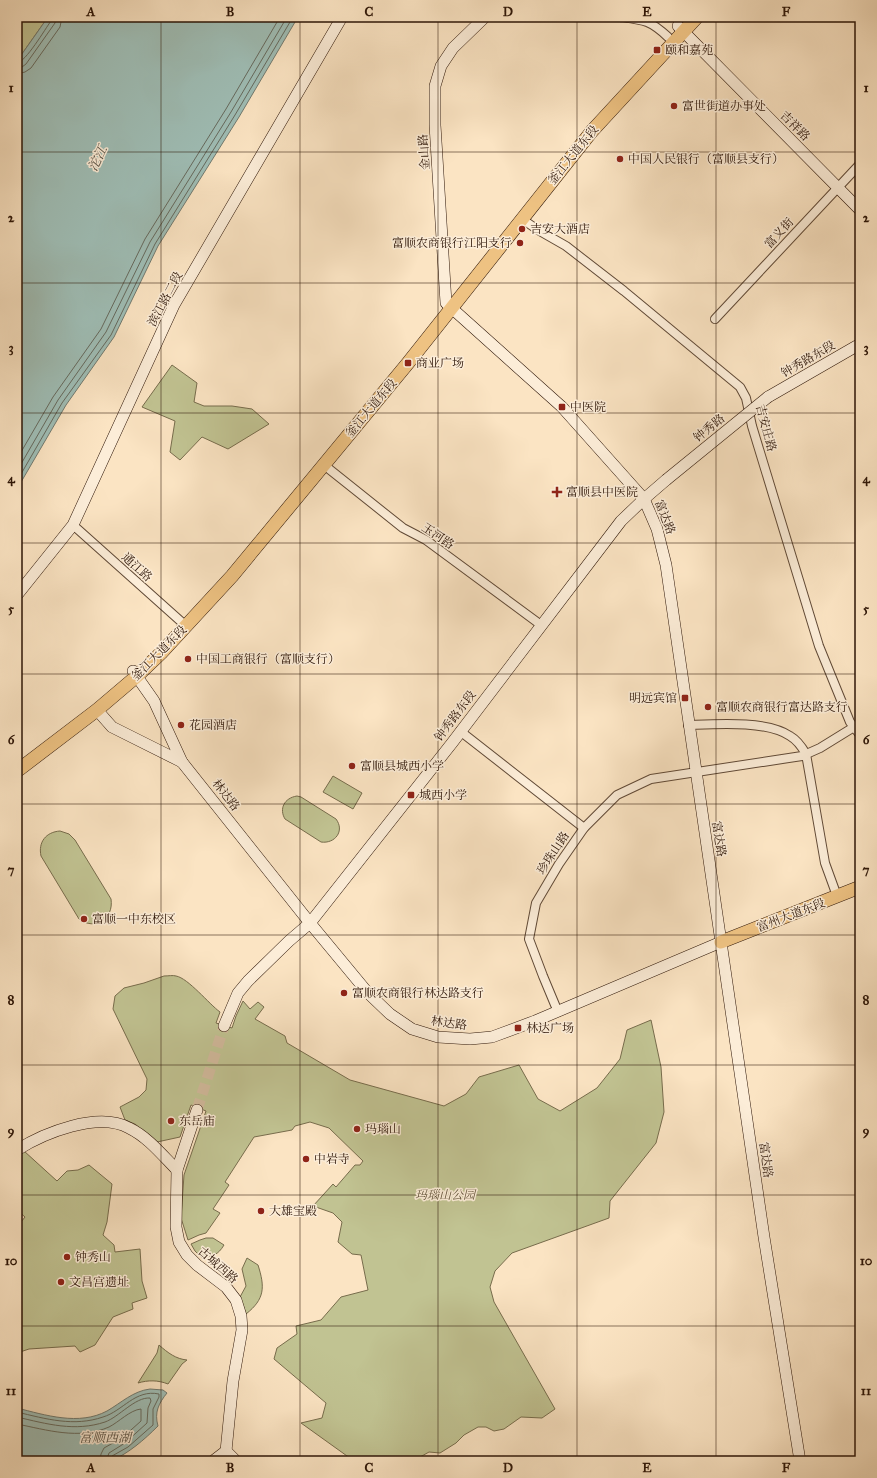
<svg xmlns="http://www.w3.org/2000/svg" width="877" height="1478" viewBox="0 0 877 1478" font-family="'IM FELL Great Primer','Noto Serif SC',serif">
  <style>
    .green { fill: #c1c392; stroke: #776c4c }
    .water { fill: #9fbeb6; stroke: #717a70 }
    .lines { fill: none; stroke-linecap: round; stroke-linejoin: round }
    .shore { stroke: #666a5e; stroke-width: 1 }
    .secondary-tunnel { stroke: #d2bb9d; stroke-width: 11; stroke-dasharray: 11 5.5; stroke-linecap: butt }
    .street-casing { stroke: #604936; stroke-width: 10 }
    .secondary-casing { stroke: #2d1507; stroke-width: 12 }
    .primary-casing { stroke: #2d1507; stroke-width: 14 }
    .street { stroke: #fcedd8; stroke-width: 8 }
    .secondary { stroke: #fcedd8; stroke-width: 11 }
    .primary { stroke: #eec282; stroke-width: 13 }
    .secondary-bridge-casing { stroke: #2d1507; stroke-width: 12; stroke-linecap: butt }
    .secondary-bridge { stroke: #fcedd8; stroke-width: 11 }
    .grid { fill: none; stroke: #2d1507; stroke-width: 1; stroke-opacity: 0.55 }
    .poi-dot { fill: #8f2418; stroke: #fcedd8; stroke-width: 1.5 }
    .labels { text-anchor: middle; stroke-width: 3; stroke-linejoin: round; paint-order: stroke }
    .poi-label { font-size: 12px; fill: #2d1507; stroke: #fcedd8; text-anchor: start }
    .street-label { font-size: 12px; fill: #2d1507; stroke: #fcedd8 }
    .park-label { font-size: 12px; font-style: italic; fill: #615238; stroke: #fcedd8 }
    .water-label { font-size: 13px; font-style: italic; fill: #555044; stroke: #fcedd8 }
    .neatline { fill: none; stroke: #2d1507; stroke-width: 1.5 }
    .grid-label { font-size: 13px; text-anchor: middle; font-weight: bold; fill: #2d1507 }
  </style>
  <rect width="100%" height="100%" fill="#fbe4c3"/>
  <filter id="stains"><feTurbulence type="fractalNoise" baseFrequency=".005" numOctaves="4"/><feColorMatrix values="0 0 0 0 .2 0 0 0 0 .09 0 0 0 0 .02 0 0 0 .5 -.17"/></filter>
  <radialGradient id="worn" r=".72"><stop offset=".6" stop-color="#630" stop-opacity="0"/><stop offset="1" stop-color="#630" stop-opacity=".3"/></radialGradient>
  <g class="green">
    <polygon points="17,17 48,17 17,61"/>
    <polygon points="172,365 197,383 194,402 204,406 232,406 252,409 269,424 228,449 202,437 180,460 170,452 175,421 142,407"/>
    <polygon points="333,776 362,793 353,809 323,792"/>
    <path d="M297 796 301 797 336 819C345 831 335 844 321 842L285 819C279 809 284 798 297 796Z"/>
    <path d="M60 831 69 834 75 840 111 899C114 919 95 931 79 919L41 856C38 842 46 832 60 831Z"/>
    <path d="M164 976C168 976 173 975 176 976 188 978 209 1004 220 1012L216 1023 232 1028 236 1016 243 1001 250 1009 258 1002 264 1007 255 1019 285 1036 287 1043 350 1080 444 1106 466 1094 479 1077 519 1065 538 1099 560 1111 597 1088 620 1059 627 1030 651 1020 661 1067 664 1112 656 1143 610 1201 609 1218 512 1253 495 1271 490 1287 494 1302 555 1409 542 1418 521 1417 504 1429 494 1431 486 1427H478L464 1435 456 1443 440 1453 429 1452 413 1461H354L301 1423 322 1418 326 1403 274 1359 277 1348 297 1334 296 1326 321 1320 341 1297 368 1290 361 1255 352 1254 338 1242 342 1222 333 1213 313 1206 333 1184 336 1187 355 1165H360L363 1161 329 1128 310 1122 295 1126 292 1130 254 1137 225 1182 229 1185 213 1209 220 1213 206 1233 199 1235 188 1240 181 1218 184 1175 206 1111 191 1105 180 1137 157 1142 135 1124 125 1120 120 1107 139 1097 146 1090 147 1079 113 1009 115 996 124 988 144 983Z"/>
    <polygon points="24,1151 57,1181 67,1171 78,1170 89,1165 112,1184 107,1222 103,1235 114,1245 115,1252 140,1249 142,1281 147,1298 132,1303 133,1309 113,1317 95,1345 80,1352 75,1346 29,1349 17,1353 17,1227 25,1217 17,1210 17,1157"/>
    <path d="M206 1238H213L224 1245C218 1255 213 1256 202 1258L195 1251 191 1244 200 1240Z"/>
    <path d="M247 1258 258 1265C265 1287 265 1299 246 1314L240 1297 246 1286 242 1269Z"/>
    <path d="M159 1345C168 1353 176 1359 187 1360L182 1364 168 1384C158 1380 148 1380 138 1383L157 1353Z"/>
  </g>
  <g class="water">
    <polygon points="48,17 298,17 239,117 158,246 114,337 66,405 17,489 17,61"/>
    <path d="M150 1389 163 1390 167 1393C159 1403 154 1412 158 1426 144 1440 129 1453 111 1461H42L17 1457V1408C45 1415 79 1426 107 1411 121 1403 133 1391 150 1389Z"/>
  </g>
  <g class="lines">
    <g class="shore">
      <path d="M17 63C26 62 45 29 51 21V17"/>
      <polyline points="17,68 22,67 26,64 55,23 56,17"/>
      <polyline points="17,74 25,72 31,68 60,27 62,17"/>
      <polyline points="17,459 53,397 101,329 145,239 226,109 280,17"/>
      <polyline points="17,471 58,400 106,332 150,242 231,112 287,17"/>
      <polyline points="17,481 62,403 111,335 155,244 235,115 293,17"/>
      <path d="M17 1412C46 1419 74 1427 103 1417 123 1411 135 1389 159 1394V1397L153 1409V1425L128 1447 112 1456 111 1461"/>
      <path d="M17 1417C47 1424 75 1432 105 1422 119 1417 135 1397 150 1398L151 1401 148 1408 147 1423 125 1443 109 1453 106 1461"/>
      <path d="M17 1424C47 1430 79 1440 109 1427 119 1422 130 1410 141 1409V1421L122 1438 104 1448 101 1454 100 1461"/>
    </g>
    <polyline class="secondary-tunnel" points="197,1110 224,1026"/>
    <g class="street-casing">
      <g id="street">
        <path d="M620 17C644 20 650 20 668 37"/>
        <polyline points="522,219 538,230 566,246 624,291 740,387 746,398 752,426 819,646 850,722 860,735"/>
        <polyline points="715,319 860,164"/>
        <polyline points="324,465 403,528 426,540 541,625"/>
        <polyline points="73,525 186,626"/>
        <path d="M688 725C715 724 767 720 790 736 797 740 802 747 806 754L825 863 837 896"/>
        <polyline points="460,731 584,828"/>
        <polyline points="558,1012 543,976 529,939 536,903 559,864 584,828 617,795 651,779 802,756 820,748 854,727"/>
      </g>
    </g>
    <g class="secondary-casing">
      <g id="secondary">
        <polyline points="485,17 453,48 441,66 435,86 435,125 446,303 562,407 644,499 657,529 666,565 764,1237 800,1461"/>
        <polyline points="678,26 860,210"/>
        <polyline points="768,397 860,344"/>
        <polyline points="17,595 73,525 174,305 342,17"/>
        <polyline points="133,671 154,701 182,762 310,923 368,993 390,1014 412,1029 438,1037 470,1039 492,1037 535,1021 721,942"/>
        <polyline points="97,710 112,727 182,762"/>
        <polyline points="224,1026 238,993 248,981 289,941 310,923 452,743 621,521 644,499 666,480"/>
        <polyline points="197,1110 177,1170 176,1227 179,1242 187,1255 197,1265 226,1287 236,1300 241,1316 242,1330 233,1381 226,1451"/>
        <path d="M17 1150C44 1133 98 1111 129 1128 148 1137 163 1156 177 1170"/>
        <polyline points="226,1451 236,1461"/>
        <polyline points="213,1461 226,1451"/>
      </g>
    </g>
    <g class="primary-casing">
      <g id="primary">
        <polyline points="17,771 97,710 137,676 161,653 232,576 408,363 592,131 697,17"/>
        <polyline points="721,942 860,887"/>
      </g>
    </g>
    <use href="#street" class="street"/>
    <use href="#secondary" class="secondary"/>
    <use href="#primary" class="primary"/>
    <g class="secondary-bridge-casing">
      <polyline id="secondary-bridge" points="666,480 768,397"/>
    </g>
    <use href="#secondary-bridge" class="secondary-bridge"/>
  </g>
  <path class="grid" d="M161 17V1461M300 17V1461M438 17V1461M577 17V1461M716 17V1461M17 152H860M17 283H860M17 413H860M17 543H860M17 674H860M17 804H860M17 935H860M17 1065H860M17 1195H860M17 1326H860"/>
  <g class="poi-dot">
    <rect x="653" y="46" width="8" height="8" rx="2"/>
    <circle cx="674" cy="106" r="4"/>
    <circle cx="620" cy="159" r="4"/>
    <circle cx="522" cy="229" r="4"/>
    <circle cx="520" cy="243" r="4"/>
    <rect x="404" y="359" width="8" height="8" rx="2"/>
    <rect x="558" y="403" width="8" height="8" rx="2"/>
    <path d="M555 486h4v4h4v4h-4v4h-4v-4h-4v-4h4z"/>
    <circle cx="188" cy="659" r="4"/>
    <rect x="681" y="694" width="8" height="8" rx="2"/>
    <circle cx="708" cy="707" r="4"/>
    <circle cx="181" cy="725" r="4"/>
    <circle cx="352" cy="766" r="4"/>
    <rect x="407" y="791" width="8" height="8" rx="2"/>
    <circle cx="84" cy="919" r="4"/>
    <circle cx="344" cy="993" r="4"/>
    <rect x="514" y="1024" width="8" height="8" rx="2"/>
    <circle cx="171" cy="1121" r="4"/>
    <circle cx="357" cy="1129" r="4"/>
    <circle cx="306" cy="1159" r="4"/>
    <circle cx="261" cy="1211" r="4"/>
    <circle cx="67" cy="1257" r="4"/>
    <circle cx="61" cy="1282" r="4"/>
  </g>
  <g class="labels">
    <g class="poi-label">
      <text x="665" y="54">颐和嘉苑</text>
      <text x="682" y="110">富世街道办事处</text>
      <text x="628" y="163">中国人民银行（富顺县支行）</text>
      <text x="530" y="233">吉安大酒店</text>
      <text x="512" y="247" text-anchor="end">富顺农商银行江阳支行</text>
      <text x="416" y="367">商业广场</text>
      <text x="570" y="411">中医院</text>
      <text x="566" y="496">富顺县中医院</text>
      <text x="196" y="663">中国工商银行（富顺支行）</text>
      <text x="677" y="702" text-anchor="end">明远宾馆</text>
      <text x="716" y="711">富顺农商银行富达路支行</text>
      <text x="189" y="729">花园酒店</text>
      <text x="360" y="770">富顺县城西小学</text>
      <text x="419" y="799">城西小学</text>
      <text x="92" y="923">富顺一中东校区</text>
      <text x="352" y="997">富顺农商银行林达路支行</text>
      <text x="526" y="1032">林达广场</text>
      <text x="179" y="1125">东岳庙</text>
      <text x="365" y="1133">玛瑙山</text>
      <text x="314" y="1163">中岩寺</text>
      <text x="269" y="1215">大雄宝殿</text>
      <text x="75" y="1261">钟秀山</text>
      <text x="69" y="1286">文昌宫遗址</text>
    </g>
    <g class="street-label">
      <text transform="translate(795 126) rotate(45)" y="4">吉祥路</text>
      <text transform="translate(424 152) rotate(-94)" y="4">金山路</text>
      <text transform="translate(573 155) rotate(-51)" y="4">釜江大道东段</text>
      <text transform="translate(779 233) rotate(-47)" y="4">富义街</text>
      <text transform="translate(165 299) rotate(-62)" y="4">滨江路二段</text>
      <text transform="translate(808 359) rotate(-30)" y="4">钟秀路东段</text>
      <text transform="translate(371 408) rotate(-50)" y="4">釜江大道东段</text>
      <text transform="translate(709 428) rotate(-39)" y="4">钟秀路</text>
      <text transform="translate(766 428) rotate(75)" y="4">吉安庄路</text>
      <text transform="translate(665 517) rotate(69)" y="4">富达路</text>
      <text transform="translate(438 536) rotate(34)" y="4">玉河路</text>
      <text transform="translate(137 567) rotate(42)" y="4">通江路</text>
      <text transform="translate(159 653) rotate(-45)" y="4">釜江大道东段</text>
      <text transform="translate(455 716) rotate(-53)" y="4">钟秀路东段</text>
      <text transform="translate(226 795) rotate(52)" y="4">林达路</text>
      <text transform="translate(719 839) rotate(81)" y="4">富达路</text>
      <text transform="translate(553 853) rotate(-57)" y="4">珍珠山路</text>
      <text transform="translate(791 915) rotate(-21)" y="4">富州大道东段</text>
      <text transform="translate(449 1023) rotate(8)" y="4">林达路</text>
      <text transform="translate(766 1160) rotate(82)" y="4">富达路</text>
      <text transform="translate(218 1265) rotate(41)" y="4">古城西路</text>
    </g>
    <g class="park-label">
      <text x="445" y="1199">玛瑙山公园</text>
    </g>
    <g class="water-label">
      <text transform="translate(97 158) rotate(-64)" y="5">沱江</text>
      <text x="105" y="1442">富顺西湖</text>
    </g>
  </g>
  <rect width="877" height="1478" fill="none" stroke="#fbe4c3" stroke-width="44"/>
  <rect x="22" y="22" width="833" height="1434" class="neatline"/>
  <g class="grid-label">
    <text x="91" y="16">A</text>
    <text x="230" y="16">B</text>
    <text x="369" y="16">C</text>
    <text x="508" y="16">D</text>
    <text x="647" y="16">E</text>
    <text x="786" y="16">F</text>
    <text x="11" y="92">1</text>
    <text x="866" y="92">1</text>
    <text x="11" y="222">2</text>
    <text x="866" y="222">2</text>
    <text x="11" y="352">3</text>
    <text x="866" y="352">3</text>
    <text x="11" y="483">4</text>
    <text x="866" y="483">4</text>
    <text x="11" y="613">5</text>
    <text x="866" y="613">5</text>
    <text x="11" y="744">6</text>
    <text x="866" y="744">6</text>
    <text x="11" y="874">7</text>
    <text x="866" y="874">7</text>
    <text x="11" y="1004">8</text>
    <text x="866" y="1004">8</text>
    <text x="11" y="1135">9</text>
    <text x="866" y="1135">9</text>
    <text x="11" y="1265">10</text>
    <text x="866" y="1265">10</text>
    <text x="11" y="1395">11</text>
    <text x="866" y="1395">11</text>
    <text x="91" y="1472">A</text>
    <text x="230" y="1472">B</text>
    <text x="369" y="1472">C</text>
    <text x="508" y="1472">D</text>
    <text x="647" y="1472">E</text>
    <text x="786" y="1472">F</text>
  </g>
  <rect width="100%" height="100%" filter="url(#stains)"/>
  <rect width="100%" height="100%" fill="url(#worn)"/>
</svg>
